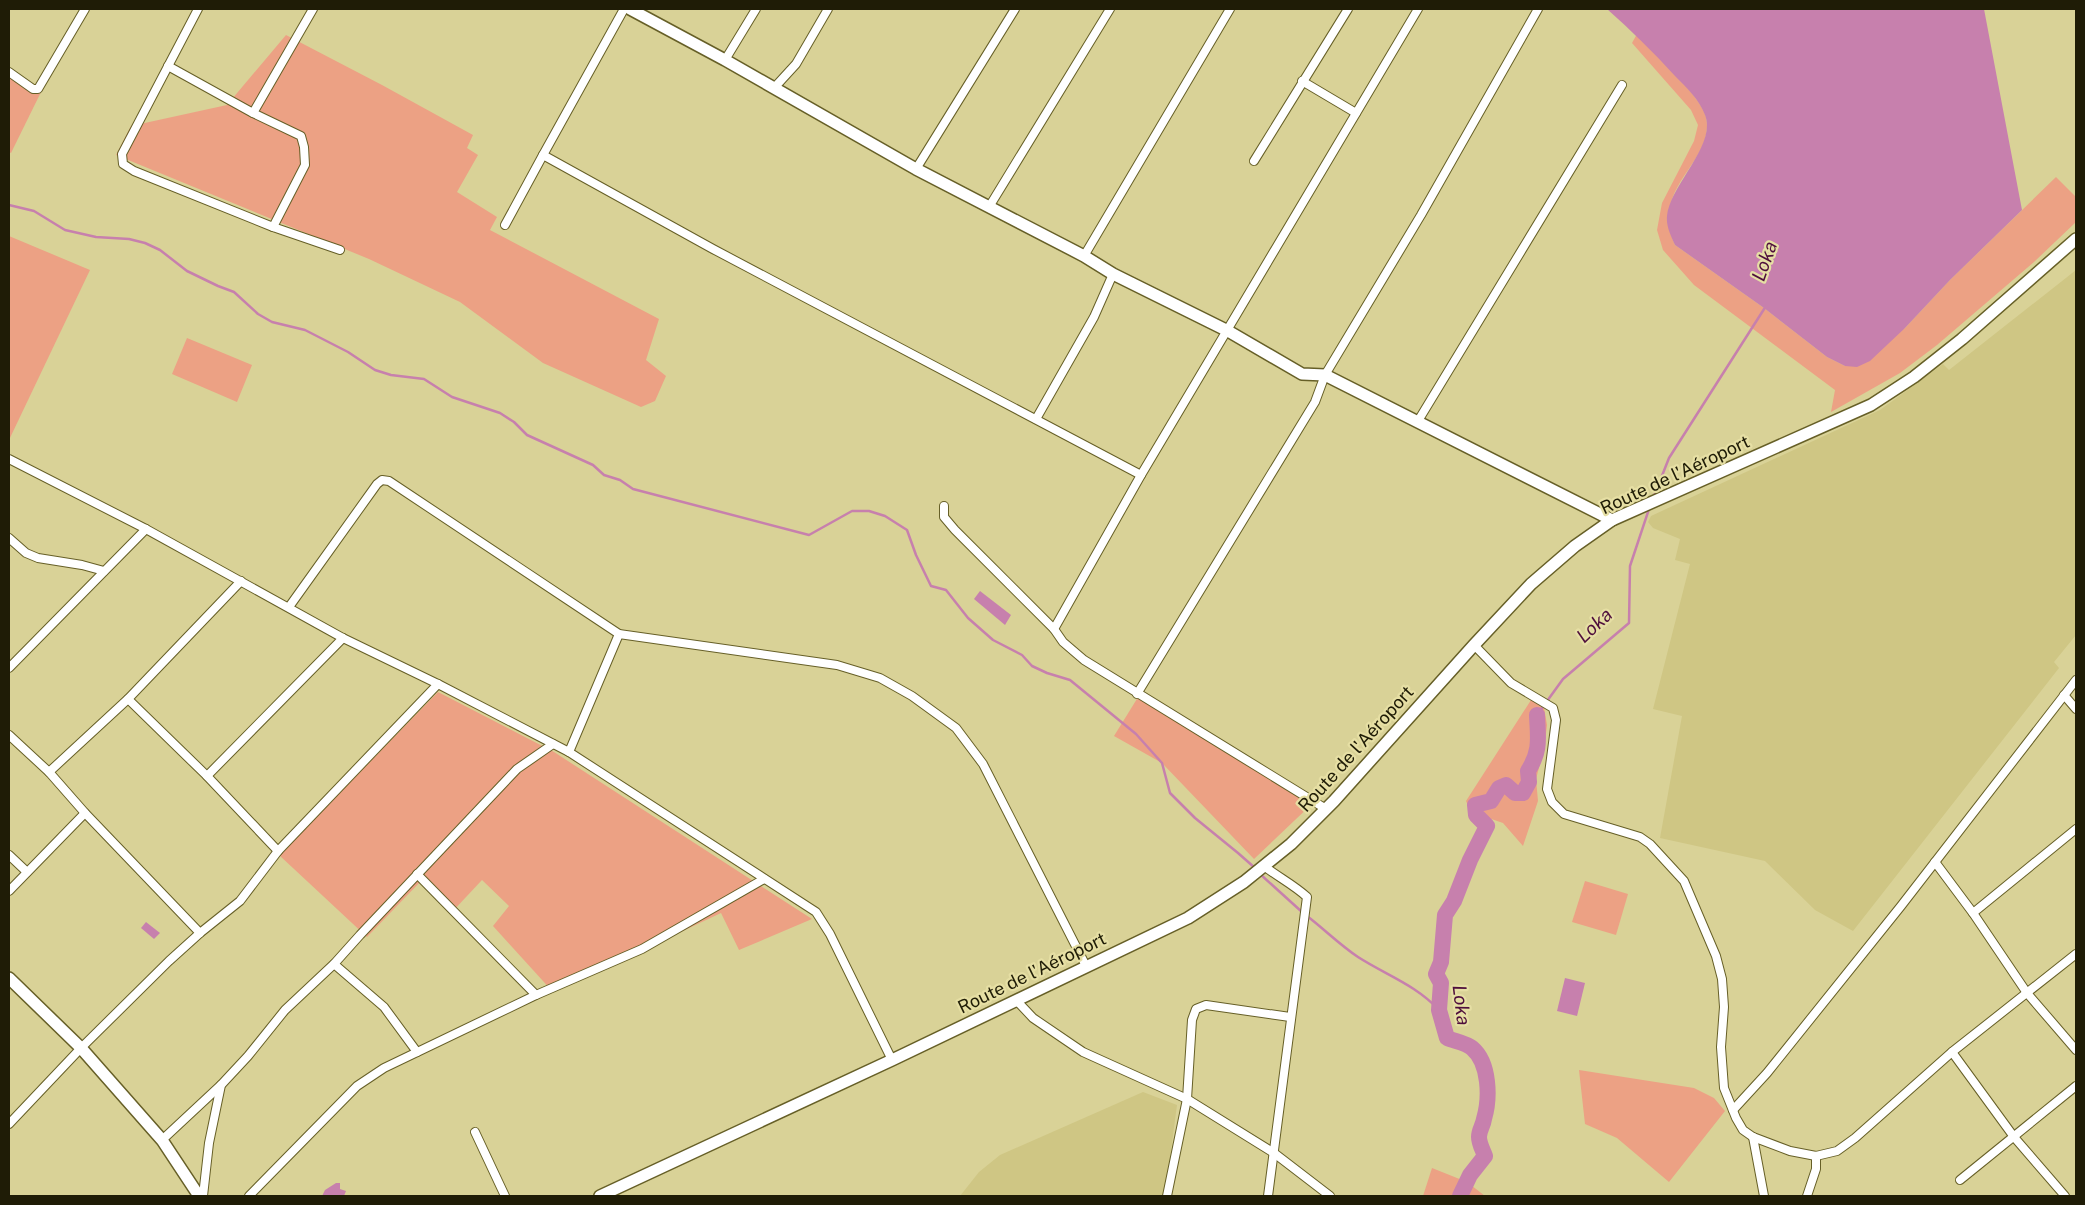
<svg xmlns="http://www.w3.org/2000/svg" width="2085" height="1205" viewBox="0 0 2085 1205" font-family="'Public Sans',sans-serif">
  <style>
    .built { fill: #cfc684 }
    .green { fill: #eca184 }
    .water { fill: #c780ad }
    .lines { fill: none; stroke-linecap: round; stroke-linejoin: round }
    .stream { stroke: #c780ad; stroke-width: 2.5 }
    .river { stroke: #c780ad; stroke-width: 16 }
    .street-casing { stroke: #665f27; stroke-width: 10 }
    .secondary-casing { stroke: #665f27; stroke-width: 14 }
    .street { stroke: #fff; stroke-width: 8 }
    .secondary { stroke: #fff; stroke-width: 11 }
    .labels { text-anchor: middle; stroke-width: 4.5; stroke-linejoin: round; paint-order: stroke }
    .street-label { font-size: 18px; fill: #1f1c06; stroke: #e6dfa4 }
    .water-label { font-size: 19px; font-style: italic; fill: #4e0e3c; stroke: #e6dfa4 }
  </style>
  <rect width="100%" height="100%" fill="#d9d297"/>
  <g class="built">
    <polygon points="2076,270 2076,635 2054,662 2059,668 1853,931 1815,910 1765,861 1660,838 1682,716 1653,709 1690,564 1675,560 1680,539 1653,528 1648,522 1651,516 1880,410 1943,364 1949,370"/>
    <polygon points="1143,1092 1177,1105 1165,1196 960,1196 979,1172 1000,1155"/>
  </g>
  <g class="green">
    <path d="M1637 34C1653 52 1701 96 1706 117 1716 162 1648 187 1675 245L1764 308 1827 357 1845 366 1905 328 1950 280 2056 177 2076 197V222L2034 262 1937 345 1900 373 1831 412 1835 390 1694 285 1663 250 1657 230 1662 203 1694 141 1698 125 1691 110 1632 43Z"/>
    <polygon points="286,35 382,85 473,135 467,148 478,155 457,192 497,217 490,230 659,319 646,360 666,376 655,401 641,407 543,363 460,302 369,259 116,155 131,126 227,105"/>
    <polygon points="9,73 43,88 11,153 9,152"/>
    <polygon points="9,236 90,270 9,440"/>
    <polygon points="187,338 252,365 237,402 172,374"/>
    <polygon points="438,692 554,752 812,919 739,950 721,913 553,992 493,926 509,906 482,880 452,912 421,881 367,937 279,855"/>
    <polygon points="1140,694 1314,802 1254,859 1162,763 1114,736"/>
    <polygon points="1531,700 1544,707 1547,725 1544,749 1536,779 1538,801 1523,846 1503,823 1471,812 1466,801"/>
    <polygon points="1585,881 1628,894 1616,935 1572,922"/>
    <polygon points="1579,1070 1694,1088 1714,1098 1725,1111 1669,1182 1617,1138 1585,1124"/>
    <polygon points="1432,1168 1467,1182 1485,1196 1423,1196"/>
  </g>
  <g class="water">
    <path d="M1607 9H1984L2022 210 1950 280 1905 328 1870 361 1857 367 1845 366 1827 357 1764 308 1675 245C1671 236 1666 226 1667 216 1670 185 1717 145 1705 115 1699 99 1686 87 1675 76 1653 52 1631 30 1607 9Z"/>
    <polygon points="980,591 1011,615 1005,625 974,599"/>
    <polygon points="146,922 160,933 154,939 141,928"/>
    <polygon points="1565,978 1585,983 1577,1016 1557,1011"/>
    <polygon points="336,1183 340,1183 340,1189 346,1191 344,1196 322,1196 325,1190"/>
  </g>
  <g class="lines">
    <g class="stream">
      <polyline points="9,205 34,211 65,230 96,237 129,239 145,243 160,250 187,271 218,286 234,292 258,314 272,322 305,330 348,352 375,370 391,375 424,379 452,397 500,413 514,422 527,435 593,465 604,475 620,480 633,489 809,535 852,511 869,511 885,516 907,530 916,555 931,586 946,590 968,618 993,640 1022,655 1032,666 1047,673 1070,680 1136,734 1162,763 1170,793 1195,818 1238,853 1255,868"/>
      <polyline points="1654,496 1669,458 1766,306"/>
      <polyline points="1537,715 1563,679 1629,623 1630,566 1650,506"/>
      <polyline points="1260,874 1302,912"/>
      <path d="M1307 916C1324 929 1340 945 1358 957 1386 975 1416 985 1439 1010"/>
    </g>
    <path class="river" d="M1460 1196 1470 1175 1485 1156C1483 1150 1479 1144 1479 1137 1479 1130 1483 1126 1484 1119 1490 1099 1490 1063 1472 1048 1466 1043 1454 1041 1447 1038L1439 1010 1441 983 1436 974 1441 962 1445 915 1454 901 1470 860 1487 826 1476 815 1475 805 1491 801 1499 788 1506 785 1515 793H1523L1529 782 1528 771C1541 750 1538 739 1537 715"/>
    <g class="street-casing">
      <g id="street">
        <polyline points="198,9 122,154 123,164 134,171 273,227 340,250"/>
        <polyline points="725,60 756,9"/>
        <polyline points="168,66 253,113 301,136 304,147 305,165 273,227"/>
        <polyline points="9,72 33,89 38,89 85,9"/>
        <polyline points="1302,81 1356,113"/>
        <polyline points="774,88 796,64 828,9"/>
        <polyline points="253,113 313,9"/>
        <polyline points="543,155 624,9"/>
        <polyline points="1254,161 1348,9"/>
        <polyline points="916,169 1015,9"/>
        <polyline points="989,207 1110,9"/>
        <polyline points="505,225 543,155 713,249 1141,475"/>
        <polyline points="1084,256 1230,9"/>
        <polyline points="1036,419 1094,317 1113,274"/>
        <polyline points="1418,421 1622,85"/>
        <polyline points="9,459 146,529 343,638 438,684 569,752 816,912 830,934 892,1060"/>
        <polyline points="944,506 944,517 955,530 1054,629 1063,642 1084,660 1326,809"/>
        <polyline points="9,538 26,553 38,558 82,565 104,571"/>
        <polyline points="289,607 377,484 382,480 389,481 619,634 837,665 880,678 912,696 956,728 983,764 1086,966"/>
        <polyline points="1054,629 1141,475 1418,9"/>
        <polyline points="1474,645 1511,683 1553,708 1556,720 1547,789 1552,802 1564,814 1640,837 1650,844 1684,881 1716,956 1722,979 1724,1007 1721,1047 1724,1088 1736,1118 1743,1130 1753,1137 1790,1151 1816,1156 1837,1151 1855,1138 1952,1052 2076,954"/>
        <polyline points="9,668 146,529"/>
        <polyline points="1137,694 1315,402 1325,375 1421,215 1538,9"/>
        <polyline points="2064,695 2076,709"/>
        <polyline points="128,699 207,776 278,851"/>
        <polyline points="9,735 49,772 85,813 200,933"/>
        <polyline points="569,752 619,634"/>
        <polyline points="49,772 128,699 241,581"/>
        <polyline points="207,776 343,638"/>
        <polyline points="9,855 27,872"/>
        <polyline points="1935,862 1973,913 2027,993 2076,1050"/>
        <path d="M1264 866C1278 877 1294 885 1307 897L1268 1196"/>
        <polyline points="417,874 536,995"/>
        <polyline points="9,891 85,813"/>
        <polyline points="1973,913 2076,829"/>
        <polyline points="334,964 384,1007 417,1052"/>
        <polyline points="1016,1000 1033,1018 1083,1052 1187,1099 1274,1153 1330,1196"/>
        <polyline points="1952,1052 2014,1137 2065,1196"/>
        <polyline points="1733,1110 1767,1073 1901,906 2076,680"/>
        <polyline points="9,1124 81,1048 169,961 200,933 240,901 278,851 438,684"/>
        <polyline points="475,1132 505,1196"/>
        <polyline points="1753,1137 1764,1196"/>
        <polyline points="162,1140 221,1085"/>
        <polyline points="1960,1180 2076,1086"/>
        <polyline points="203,1196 209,1143 221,1085 248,1056 285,1010 334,964 360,935 517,769 553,744"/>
        <polyline points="249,1196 357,1086 384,1068 536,995 642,949 764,879"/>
        <polyline points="1167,1196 1187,1099 1192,1020 1196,1009 1206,1005 1290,1017"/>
        <polyline points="1807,1196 1816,1169 1816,1156"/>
      </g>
    </g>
    <g class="secondary-casing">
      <g id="secondary">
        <polyline points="630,9 725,60 916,169 1084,256 1113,274 1228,331 1302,374 1325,375 1612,520"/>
        <polyline points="9,978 81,1048 162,1140 199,1196"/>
        <polyline points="600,1196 892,1060 1188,918 1244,882 1291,844 1334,801 1474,645 1531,584 1575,546 1612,520 1871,405 1914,377 1962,339 2076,239"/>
      </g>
    </g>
    <use href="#street" class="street"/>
    <use href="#secondary" class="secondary"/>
  </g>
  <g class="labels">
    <g class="street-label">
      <text transform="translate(1675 475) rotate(-25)" y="6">Route de l'Aéroport</text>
      <text transform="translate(1356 749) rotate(-48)" y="6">Route de l'Aéroport</text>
      <text transform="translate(1032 973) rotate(-26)" y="6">Route de l'Aéroport</text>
    </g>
    <g class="water-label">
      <text transform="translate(1764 261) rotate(-70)" y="7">Loka</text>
      <text transform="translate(1594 625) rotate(-43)" y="7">Loka</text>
      <text transform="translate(1462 1005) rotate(83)" y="7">Loka</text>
    </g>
  </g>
  <rect width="2085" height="1205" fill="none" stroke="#1f1c06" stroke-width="20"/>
</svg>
